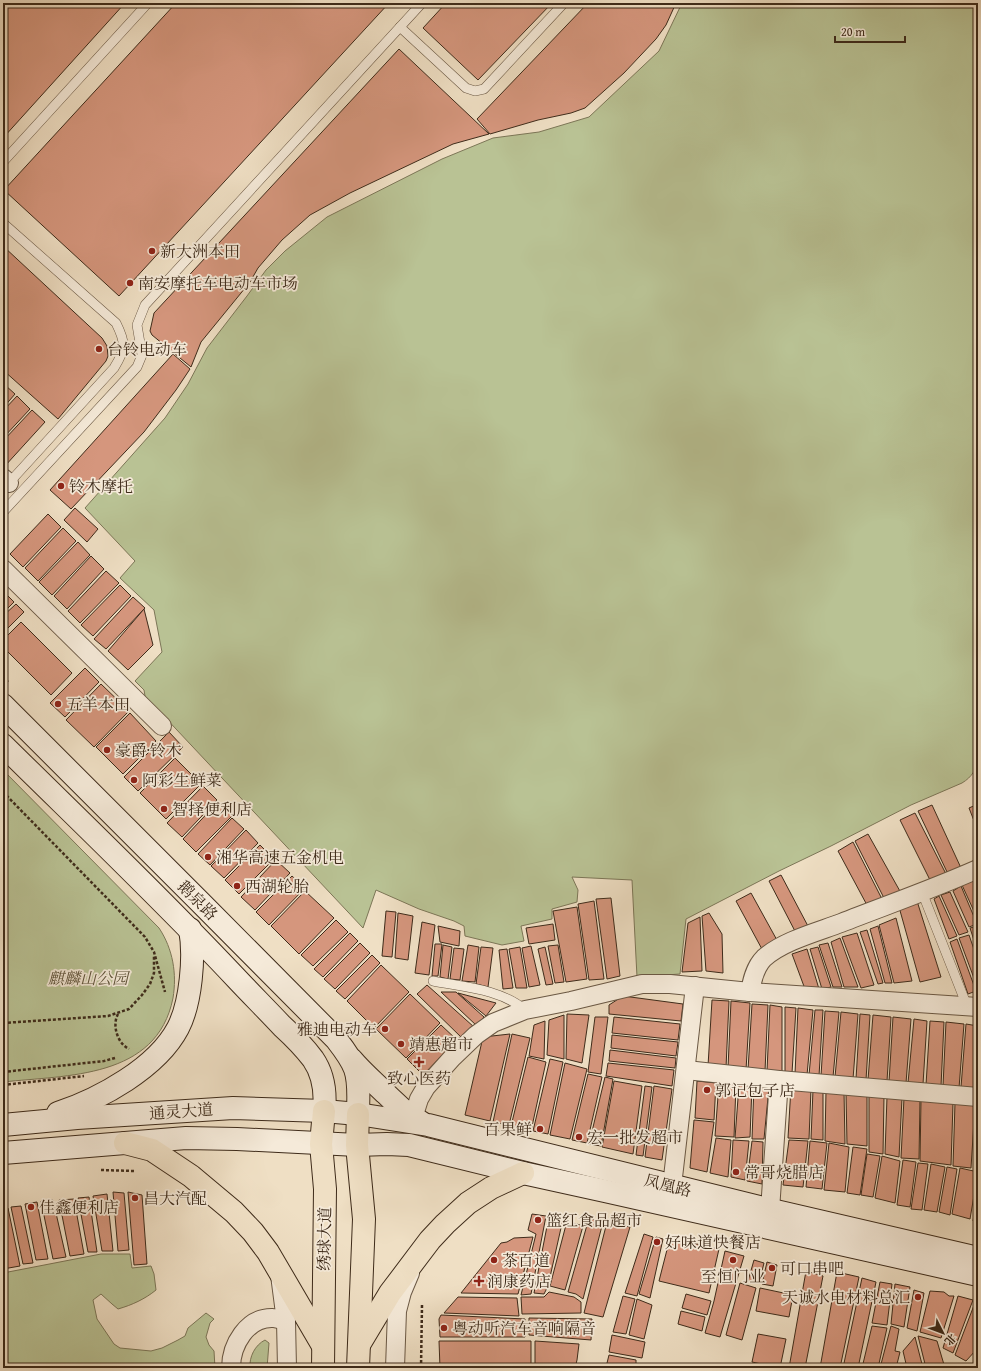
<svg xmlns="http://www.w3.org/2000/svg" width="981" height="1371" viewBox="0 0 981 1371" font-family="'Gentium Book Plus','Noto Serif SC',serif">
  <style>
    .green { fill: #b9c294; stroke: #7c7657 }
    .building { fill: #d5967d; stroke: #3e2b1a }
    .lines { fill: none; stroke-linecap: round; stroke-linejoin: round }
    .service-casing { stroke: #6a5844; stroke-width: 10 }
    .minor-casing { stroke: #6a5844; stroke-width: 20 }
    .secondary-casing { stroke: #3e2b1a; stroke-width: 24 }
    .primary-casing { stroke: #3e2b1a; stroke-width: 24 }
    .path { stroke: #3e2b1a; stroke-width: 2.5; stroke-dasharray: 3 2; stroke-linecap: butt }
    .service { stroke: #f5ead9; stroke-width: 9 }
    .minor { stroke: #f5ead9; stroke-width: 18 }
    .secondary { stroke: #f5ead9; stroke-width: 22 }
    .primary { stroke: #efdfc4; stroke-width: 22 }
    .poi-dot { fill: #8f2418; stroke: #f5ead9; stroke-width: 1.5 }
    .labels { text-anchor: middle; stroke-width: 3.5; stroke-linejoin: round; paint-order: stroke }
    .poi-label { font-size: 16px; fill: #3e2b1a; stroke: #f5ead9; text-anchor: start }
    .street-label { font-size: 16px; fill: #3e2b1a; stroke: #f5ead9 }
    .park-label { font-size: 16px; font-style: italic; fill: #5d5138; stroke: #f5ead9 }
  </style>
  <rect width="100%" height="100%" fill="#efdfc4"/>
  <filter id="stains"><feTurbulence type="fractalNoise" baseFrequency=".005" numOctaves="4"/><feColorMatrix values="0 0 0 0 .2 0 0 0 0 .09 0 0 0 0 .02 0 0 0 .5 -.17"/></filter>
  <radialGradient id="worn" r=".72"><stop offset=".6" stop-color="#630" stop-opacity="0"/><stop offset="1" stop-color="#630" stop-opacity=".3"/></radialGradient>
  <g class="green">
    <path d="M682 3H978V744C976 749 978 752 978 757 977 769 972 777 962 783L911 805 831 846 779 871 686 919 680 974 637 977 632 880 572 877 578 890 577 902 552 909V919L521 926 524 941 502 945 465 936 464 926 454 921 419 909 376 890 363 928 145 696 144 690 135 681 162 652 154 610 120 578 135 561 85 508 165 418 188 384 207 348 247 296 266 270 285 251 327 217 442 159 493 138 539 132 589 117 659 51Z"/>
    <path d="M3 770 159 928C173 949 177 974 173 998 157 1079 67 1075 3 1082Z"/>
    <path d="M101 1254H130L132 1268 151 1266 154 1274 156 1290C145 1299 132 1305 118 1309L112 1304 101 1294 93 1300 97 1319 114 1344 120 1348 151 1351 162 1348 178 1340 185 1336 188 1328 206 1313 214 1319 210 1323 206 1337 209 1345 214 1351 215 1368H3V1273Z"/>
    <path d="M265 1340 269 1343 267 1368H250C249 1357 255 1345 265 1340Z"/>
  </g>
  <g class="building">
    <polygon points="6,3 125,3 3,138 3,9"/>
    <polygon points="176,3 389,3 119,296 4,190"/>
    <polygon points="446,3 552,3 478,80 423,28"/>
    <polygon points="588,3 676,3 666,25 656,39 624,73 585,108 571,113 538,120 490,134 477,119"/>
    <polygon points="399,49 489,134 453,144 350,193 310,215 282,240 258,268 250,282 201,342 191,367 152,335 150,331 154,313"/>
    <polygon points="3,246 102,338 107,346 108,356 106,361 58,419 3,370"/>
    <polygon points="173,354 190,369 176,390 144,432 71,509 50,490"/>
    <polygon points="5,385 15,394 3,408 3,387"/>
    <polygon points="17,396 30,409 3,438 3,411"/>
    <polygon points="32,410 45,422 4,467 3,466 3,441"/>
    <polygon points="75,508 98,529 87,542 64,520"/>
    <polygon points="48,514 61,527 23,567 10,554"/>
    <polygon points="63,528 76,541 38,581 25,568"/>
    <polygon points="78,542 90,555 52,595 39,582"/>
    <polygon points="91,556 104,569 67,609 54,596"/>
    <polygon points="106,571 119,583 80,623 68,611"/>
    <polygon points="120,585 131,596 93,636 81,625"/>
    <polygon points="4,592 14,602 3,613 3,594"/>
    <polygon points="133,597 145,608 106,649 94,639"/>
    <polygon points="16,604 24,612 3,633 3,616"/>
    <polygon points="144,609 153,645 128,670 108,651"/>
    <polygon points="21,622 72,673 51,695 3,647 3,640"/>
    <polygon points="85,668 99,682 65,717 50,703"/>
    <polygon points="101,684 129,711 94,747 66,720"/>
    <polygon points="130,713 156,741 123,774 96,747"/>
    <polygon points="169,732 183,747 138,791 124,777"/>
    <polygon points="175,758 201,784 166,819 140,793"/>
    <polygon points="203,786 217,800 182,837 167,823"/>
    <polygon points="218,802 232,816 196,852 183,839"/>
    <polygon points="978,804 978,831 969,808"/>
    <polygon points="932,805 961,868 948,874 918,811"/>
    <polygon points="915,813 946,874 931,882 900,820"/>
    <polygon points="232,818 244,829 210,865 198,854"/>
    <polygon points="246,830 258,843 224,878 211,866"/>
    <polygon points="868,834 901,893 885,900 855,841"/>
    <polygon points="853,842 883,901 868,907 838,851"/>
    <polygon points="260,845 274,859 239,894 225,880"/>
    <polygon points="276,860 290,873 255,910 241,897"/>
    <polygon points="781,875 809,928 797,935 769,881"/>
    <polygon points="292,876 305,888 269,925 256,912"/>
    <polygon points="974,878 978,887 978,920 962,885"/>
    <polygon points="961,886 977,924 969,927 953,891"/>
    <polygon points="305,891 334,918 299,954 271,926"/>
    <polygon points="950,892 968,932 959,935 941,895"/>
    <polygon points="751,893 778,942 763,951 736,901"/>
    <polygon points="939,896 957,936 949,939 934,899"/>
    <polygon points="611,898 620,976 607,979 596,899"/>
    <polygon points="594,901 604,979 589,980 578,904"/>
    <polygon points="917,901 941,977 920,982 899,907"/>
    <polygon points="577,907 587,979 566,982 553,911"/>
    <polygon points="386,911 396,912 392,957 382,956"/>
    <polygon points="398,913 413,916 408,960 395,958"/>
    <polygon points="709,913 722,934 723,973 706,971 702,916"/>
    <polygon points="700,917 702,971 682,972 688,923"/>
    <polygon points="896,918 912,981 894,983 879,925"/>
    <polygon points="336,920 348,932 313,966 301,955"/>
    <polygon points="422,922 435,925 429,975 415,973"/>
    <polygon points="553,924 555,940 529,944 526,928"/>
    <polygon points="438,926 460,931 459,946 440,942"/>
    <polygon points="878,926 892,983 885,983 870,929"/>
    <polygon points="978,926 978,953 970,928"/>
    <polygon points="867,930 883,983 878,984 860,932"/>
    <polygon points="350,933 358,941 323,977 314,969"/>
    <polygon points="857,933 874,985 861,988 842,937"/>
    <polygon points="969,935 978,961 978,989 959,938"/>
    <polygon points="840,938 858,987 844,987 831,942"/>
    <polygon points="957,939 976,991 968,994 950,942"/>
    <polygon points="360,943 370,953 335,989 324,979"/>
    <polygon points="828,943 842,987 833,987 819,945"/>
    <polygon points="435,944 442,944 438,976 432,976"/>
    <polygon points="443,945 452,947 448,979 440,977"/>
    <polygon points="468,945 479,947 475,982 462,981"/>
    <polygon points="558,945 564,982 555,983 548,946"/>
    <polygon points="531,946 540,985 529,987 522,948"/>
    <polygon points="481,947 493,948 488,987 476,984"/>
    <polygon points="520,947 527,988 516,988 509,949"/>
    <polygon points="545,947 553,984 546,985 538,949"/>
    <polygon points="818,947 831,987 822,989 810,949"/>
    <polygon points="454,948 464,949 460,980 450,979"/>
    <polygon points="507,949 513,988 503,989 499,950"/>
    <polygon points="807,949 819,989 805,989 792,954"/>
    <polygon points="372,955 380,963 345,999 336,991"/>
    <polygon points="381,965 409,992 374,1028 347,1001"/>
    <polygon points="427,985 474,1027 463,1039 417,994"/>
    <polygon points="441,992 456,992 484,1017 477,1026"/>
    <polygon points="458,993 496,1003 486,1016"/>
    <polygon points="410,994 440,1023 406,1058 376,1029"/>
    <polygon points="623,996 683,1004 681,1021 609,1014 609,1005"/>
    <polygon points="712,1000 729,1001 726,1068 708,1066"/>
    <polygon points="731,1001 750,1003 746,1070 728,1068"/>
    <polygon points="752,1004 768,1005 765,1071 748,1070"/>
    <polygon points="770,1005 782,1007 782,1072 767,1071"/>
    <polygon points="785,1007 796,1008 792,1073 785,1073"/>
    <polygon points="798,1008 813,1010 807,1075 795,1074"/>
    <polygon points="815,1010 823,1010 819,1076 809,1075"/>
    <polygon points="825,1011 839,1012 833,1077 821,1076"/>
    <polygon points="841,1012 858,1014 853,1079 835,1077"/>
    <polygon points="567,1014 589,1015 582,1063 566,1059"/>
    <polygon points="860,1014 870,1015 866,1080 856,1079"/>
    <polygon points="564,1015 564,1059 547,1055 549,1020"/>
    <polygon points="873,1015 891,1017 887,1081 868,1080"/>
    <polygon points="595,1017 608,1017 601,1074 588,1072"/>
    <polygon points="614,1017 680,1024 678,1040 612,1033"/>
    <polygon points="893,1017 911,1019 906,1083 889,1082"/>
    <polygon points="914,1019 927,1021 923,1084 908,1083"/>
    <polygon points="545,1021 544,1059 529,1056 534,1025"/>
    <polygon points="930,1021 944,1022 941,1086 926,1085"/>
    <polygon points="946,1022 964,1024 959,1088 943,1086"/>
    <polygon points="966,1024 978,1026 974,1089 961,1087"/>
    <polygon points="441,1025 457,1040 423,1075 407,1059"/>
    <polygon points="510,1034 490,1121 465,1115 483,1037"/>
    <polygon points="512,1034 530,1038 509,1125 493,1122"/>
    <polygon points="612,1035 678,1042 676,1056 611,1048"/>
    <polygon points="610,1050 676,1058 675,1068 609,1061"/>
    <polygon points="528,1057 546,1062 531,1131 511,1126"/>
    <polygon points="550,1059 563,1062 548,1134 533,1131"/>
    <polygon points="565,1063 587,1069 570,1139 550,1135"/>
    <polygon points="608,1063 674,1070 672,1086 606,1076"/>
    <polygon points="588,1074 602,1077 587,1143 572,1140"/>
    <polygon points="605,1077 613,1079 601,1146 589,1144"/>
    <polygon points="614,1081 642,1086 633,1154 602,1147"/>
    <polygon points="697,1081 716,1083 714,1120 695,1118"/>
    <polygon points="719,1083 736,1085 734,1137 715,1136"/>
    <polygon points="739,1085 752,1086 750,1137 735,1138"/>
    <polygon points="754,1085 769,1087 764,1139 752,1139"/>
    <polygon points="645,1086 652,1087 643,1156 636,1155"/>
    <polygon points="654,1086 672,1089 662,1160 645,1157"/>
    <polygon points="791,1087 811,1089 809,1139 788,1138"/>
    <polygon points="813,1090 823,1091 823,1140 811,1139"/>
    <polygon points="826,1091 844,1092 845,1144 825,1141"/>
    <polygon points="846,1093 867,1095 867,1146 847,1144"/>
    <polygon points="869,1095 884,1096 883,1154 869,1152"/>
    <polygon points="887,1097 902,1098 899,1157 885,1154"/>
    <polygon points="904,1098 920,1099 919,1159 901,1158"/>
    <polygon points="921,1100 953,1103 951,1165 920,1161"/>
    <polygon points="955,1103 975,1105 971,1168 953,1166"/>
    <polygon points="977,1105 978,1105 978,1169 974,1169"/>
    <polygon points="694,1120 714,1122 707,1172 690,1168"/>
    <polygon points="716,1138 731,1140 728,1177 710,1173"/>
    <polygon points="733,1140 749,1141 745,1180 731,1177"/>
    <polygon points="789,1140 808,1141 803,1187 783,1185"/>
    <polygon points="752,1141 763,1142 762,1184 747,1181"/>
    <polygon points="810,1141 827,1143 822,1189 806,1187"/>
    <polygon points="829,1143 849,1147 845,1192 824,1190"/>
    <polygon points="853,1147 867,1149 860,1195 847,1193"/>
    <polygon points="867,1154 880,1156 873,1197 861,1195"/>
    <polygon points="882,1156 900,1161 895,1203 875,1198"/>
    <polygon points="903,1160 916,1162 910,1207 897,1205"/>
    <polygon points="918,1163 928,1164 922,1210 911,1209"/>
    <polygon points="931,1164 945,1167 937,1212 924,1210"/>
    <polygon points="947,1167 957,1169 950,1215 939,1212"/>
    <polygon points="960,1168 978,1172 970,1219 952,1214"/>
    <polygon points="978,1189 978,1222 973,1221"/>
    <polygon points="113,1192 124,1193 129,1250 118,1251"/>
    <polygon points="128,1192 142,1195 147,1264 134,1265"/>
    <polygon points="107,1194 113,1251 102,1251 93,1196"/>
    <polygon points="89,1197 97,1252 88,1252 78,1198"/>
    <polygon points="74,1199 84,1254 70,1256 59,1200"/>
    <polygon points="53,1200 66,1257 53,1259 41,1201"/>
    <polygon points="37,1202 48,1259 36,1260 25,1204"/>
    <polygon points="21,1206 33,1263 23,1264 11,1207"/>
    <polygon points="3,1208 8,1208 20,1266 3,1269"/>
    <polygon points="532,1214 546,1216 531,1294 521,1295 536,1234 528,1230"/>
    <polygon points="549,1216 563,1219 548,1286 544,1294 534,1293"/>
    <polygon points="589,1218 603,1222 583,1299 576,1294 568,1292"/>
    <polygon points="567,1221 583,1226 565,1290 550,1286"/>
    <polygon points="607,1222 630,1227 603,1317 584,1313"/>
    <polygon points="644,1234 653,1237 637,1296 625,1293"/>
    <polygon points="533,1237 518,1294 461,1293 501,1243 507,1242 514,1238"/>
    <polygon points="656,1237 663,1239 650,1298 639,1294"/>
    <polygon points="670,1238 719,1249 709,1293 659,1281"/>
    <polygon points="725,1251 744,1256 720,1337 705,1333 714,1301"/>
    <polygon points="754,1260 764,1263 759,1283 748,1281"/>
    <polygon points="767,1262 777,1265 773,1286 762,1284"/>
    <polygon points="806,1271 823,1276 805,1368 789,1368"/>
    <polygon points="837,1272 859,1277 840,1368 820,1368"/>
    <polygon points="862,1278 876,1282 858,1368 843,1368"/>
    <polygon points="880,1282 892,1284 887,1325 872,1323"/>
    <polygon points="740,1283 756,1288 742,1340 726,1335"/>
    <polygon points="895,1284 910,1287 904,1327 891,1324"/>
    <polygon points="760,1288 793,1295 789,1317 756,1311"/>
    <polygon points="914,1290 924,1293 917,1331 907,1328"/>
    <polygon points="930,1291 944,1292 949,1296 954,1296 941,1338 920,1332"/>
    <polygon points="549,1292 574,1297 581,1302 581,1313 522,1314 521,1297 544,1297"/>
    <polygon points="686,1294 711,1301 707,1315 682,1308"/>
    <polygon points="623,1296 635,1299 626,1334 613,1332"/>
    <polygon points="958,1296 973,1300 953,1353 943,1348"/>
    <polygon points="458,1297 517,1298 519,1316 444,1313"/>
    <polygon points="637,1299 652,1305 644,1339 629,1335"/>
    <polygon points="976,1300 978,1301 978,1351 976,1350 966,1361 955,1355"/>
    <polygon points="681,1311 705,1317 702,1331 678,1324"/>
    <polygon points="441,1315 525,1319 525,1337 440,1337 439,1319"/>
    <polygon points="529,1318 592,1319 591,1340 529,1335"/>
    <polygon points="872,1326 887,1328 878,1368 862,1368"/>
    <polygon points="891,1326 899,1329 895,1351 900,1352 896,1368 880,1368"/>
    <polygon points="758,1334 786,1339 780,1368 752,1362"/>
    <polygon points="612,1335 645,1342 642,1358 609,1352"/>
    <polygon points="918,1336 937,1341 945,1368 926,1368"/>
    <polygon points="915,1337 923,1368 907,1368 903,1351"/>
    <polygon points="439,1341 531,1341 531,1368 440,1368"/>
    <polygon points="535,1341 579,1344 577,1360 575,1368 535,1368"/>
    <polygon points="609,1355 636,1360 636,1368 606,1367"/>
    <polygon points="978,1358 978,1368 971,1368 975,1359"/>
  </g>
  <g class="lines">
    <g class="service-casing">
      <g id="service">
        <polyline points="400,27 466,88 475,91 484,89 564,3"/>
        <polyline points="3,162 148,3"/>
        <path d="M3 223 116 323C126 343 126 349 114 368L7 485"/>
        <polyline points="3,512 137,367 142,355 137,325 145,305 422,3"/>
        <polyline points="922,892 967,1006"/>
        <path d="M433 981C463 987 501 989 525 1010"/>
      </g>
    </g>
    <g class="minor-casing">
      <g id="minor">
        <polyline points="3,478 9,483"/>
        <polyline points="3,569 162,726"/>
        <path d="M750 992C752 980 755 967 764 958 783 941 817 932 841 923 887 905 933 889 978 869"/>
        <polyline points="686,1070 779,1080 978,1097"/>
        <polyline points="413,1118 419,1099 426,1087 452,1058 476,1035 493,1023 525,1010 571,1001 642,984 670,984 750,992 978,1007"/>
        <polyline points="672,1186 695,986"/>
        <polyline points="770,1210 779,1080"/>
        <polyline points="280,1275 286,1321 287,1368"/>
        <path d="M231 1368C231 1345 247 1317 273 1318 277 1318 282 1320 286 1321"/>
        <polyline points="395,1368 397,1311 402,1292 410,1273"/>
      </g>
    </g>
    <g class="secondary-casing">
      <g id="secondary">
        <path d="M3 705 200 902 336 1039C343 1048 351 1058 355 1069 360 1083 358 1100 358 1114"/>
        <path d="M3 745C81 822 161 898 236 978 251 994 267 1010 282 1026 293 1036 304 1047 313 1059 324 1075 326 1092 324 1111"/>
        <path d="M352 1060C362 1072 374 1082 385 1093 397 1104 407 1116 421 1122"/>
        <path d="M58 1113C100 1099 157 1068 178 1028 191 1003 195 956 190 929"/>
        <polyline points="3,1125 77,1118 233,1108 324,1111 358,1114 428,1125 759,1207 978,1258"/>
        <polyline points="3,1153 186,1138 237,1139 357,1145 387,1144 409,1145 523,1173 605,1191 978,1275"/>
      </g>
    </g>
    <g class="primary-casing">
      <g id="primary">
        <polyline points="125,1143 152,1150 191,1176 234,1212 253,1232 268,1252 323,1346"/>
        <polyline points="360,1343 390,1293 430,1240 445,1224 468,1203 491,1188 523,1173"/>
        <polyline points="323,1368 325,1189 321,1144 324,1111"/>
        <polyline points="358,1368 364,1219 357,1145 358,1114"/>
      </g>
    </g>
    <g class="path">
      <polyline points="3,677 8,682"/>
      <polyline points="3,792 145,937 154,952 165,992"/>
      <path d="M118 1014C112 1025 117 1043 129 1049"/>
      <polyline points="3,1023 108,1016 129,1009 142,995 150,984 154,973 154,955"/>
      <polyline points="3,1072 104,1061 115,1058"/>
      <polyline points="3,1085 84,1076"/>
      <polyline points="101,1170 134,1171"/>
      <polyline points="421,1368 422,1305"/>
    </g>
    <use href="#service" class="service"/>
    <use href="#minor" class="minor"/>
    <use href="#secondary" class="secondary"/>
    <use href="#primary" class="primary"/>
  </g>
  <g class="poi-dot">
    <circle cx="152" cy="251" r="4"/>
    <circle cx="130" cy="283" r="4"/>
    <circle cx="99" cy="349" r="4"/>
    <circle cx="61" cy="486" r="4"/>
    <circle cx="58" cy="704" r="4"/>
    <circle cx="107" cy="750" r="4"/>
    <circle cx="134" cy="780" r="4"/>
    <circle cx="164" cy="809" r="4"/>
    <circle cx="208" cy="857" r="4"/>
    <circle cx="237" cy="886" r="4"/>
    <circle cx="385" cy="1029" r="4"/>
    <circle cx="401" cy="1044" r="4"/>
    <path d="M417 1056h4v4h4v4h-4v4h-4v-4h-4v-4h4z"/>
    <circle cx="707" cy="1090" r="4"/>
    <circle cx="540" cy="1129" r="4"/>
    <circle cx="579" cy="1137" r="4"/>
    <circle cx="736" cy="1172" r="4"/>
    <circle cx="135" cy="1198" r="4"/>
    <circle cx="31" cy="1207" r="4"/>
    <circle cx="538" cy="1220" r="4"/>
    <circle cx="657" cy="1242" r="4"/>
    <circle cx="494" cy="1260" r="4"/>
    <circle cx="733" cy="1260" r="4"/>
    <circle cx="772" cy="1268" r="4"/>
    <path d="M477 1275h4v4h4v4h-4v4h-4v-4h-4v-4h4z"/>
    <circle cx="918" cy="1297" r="4"/>
    <circle cx="444" cy="1328" r="4"/>
  </g>
  <g class="labels">
    <g class="poi-label">
      <text x="160" y="257">新大洲本田</text>
      <text x="138" y="289">南安摩托车电动车市场</text>
      <text x="107" y="355">台铃电动车</text>
      <text x="69" y="492">铃木摩托</text>
      <text x="66" y="710">五羊本田</text>
      <text x="115" y="756">豪爵·铃木</text>
      <text x="142" y="786">阿彩生鲜菜</text>
      <text x="172" y="815">智择便利店</text>
      <text x="216" y="863">湘华高速五金机电</text>
      <text x="245" y="892">西湖轮胎</text>
      <text x="377" y="1035" text-anchor="end">雅迪电动车</text>
      <text x="409" y="1050">靖惠超市</text>
      <text x="419" y="1084" text-anchor="middle">致心医药</text>
      <text x="715" y="1096">郭记包子店</text>
      <text x="532" y="1135" text-anchor="end">百果鲜</text>
      <text x="587" y="1143">宏一批发超市</text>
      <text x="744" y="1178">常哥烧腊店</text>
      <text x="143" y="1204">昌大汽配</text>
      <text x="39" y="1213">佳鑫便利店</text>
      <text x="546" y="1226">篮红食品超市</text>
      <text x="665" y="1248">好味道快餐店</text>
      <text x="502" y="1266">茶百道</text>
      <text x="780" y="1274">可口串吧</text>
      <text x="733" y="1282" text-anchor="middle">至恒门业</text>
      <text x="487" y="1287">润康药店</text>
      <text x="910" y="1303" text-anchor="end">天诚水电材料总汇</text>
      <text x="452" y="1334">粤动听汽车音响隔音</text>
    </g>
    <g class="street-label">
      <text transform="translate(198 900) rotate(45)" y="6">鹅泉路</text>
      <text transform="translate(181 1111) rotate(-4)" y="6">通灵大道</text>
      <text transform="translate(668 1185) rotate(14)" y="6">凤凰路</text>
      <text transform="translate(324 1239) rotate(-89)" y="6">绣球大道</text>
    </g>
    <g class="park-label">
      <text x="88" y="984">麒麟山公园</text>
    </g>
  </g>
  <rect width="981" height="1371" fill="none" stroke="#efdfc4" stroke-width="16"/>
  <rect x="4" y="4" width="973" height="1363" fill="none" stroke="#3e2b1a" stroke-width="2"/>
  <rect x="8" y="8" width="965" height="1355" fill="none" stroke="#3e2b1a"/>
  <g transform="translate(943 1333) rotate(132)" stroke="#f5ead9" stroke-width="3" paint-order="stroke">
  <path d="M0-3L7 15L0 10L-7 15Z" fill="#3e2b1a"/>
  <text y="-6" font-size="11" font-weight="bold" text-anchor="middle" fill="#3e2b1a">北</text>
  </g>
  <path d="M835 36v6h70v-6" fill="none" stroke="#3e2b1a" stroke-width="2"/>
  <text x="841" y="36" font-size="12" fill="#3e2b1a" stroke="#f5ead9" stroke-width="3" paint-order="stroke">20 m</text>
  <rect width="100%" height="100%" filter="url(#stains)"/>
  <rect width="100%" height="100%" fill="url(#worn)"/>
</svg>
